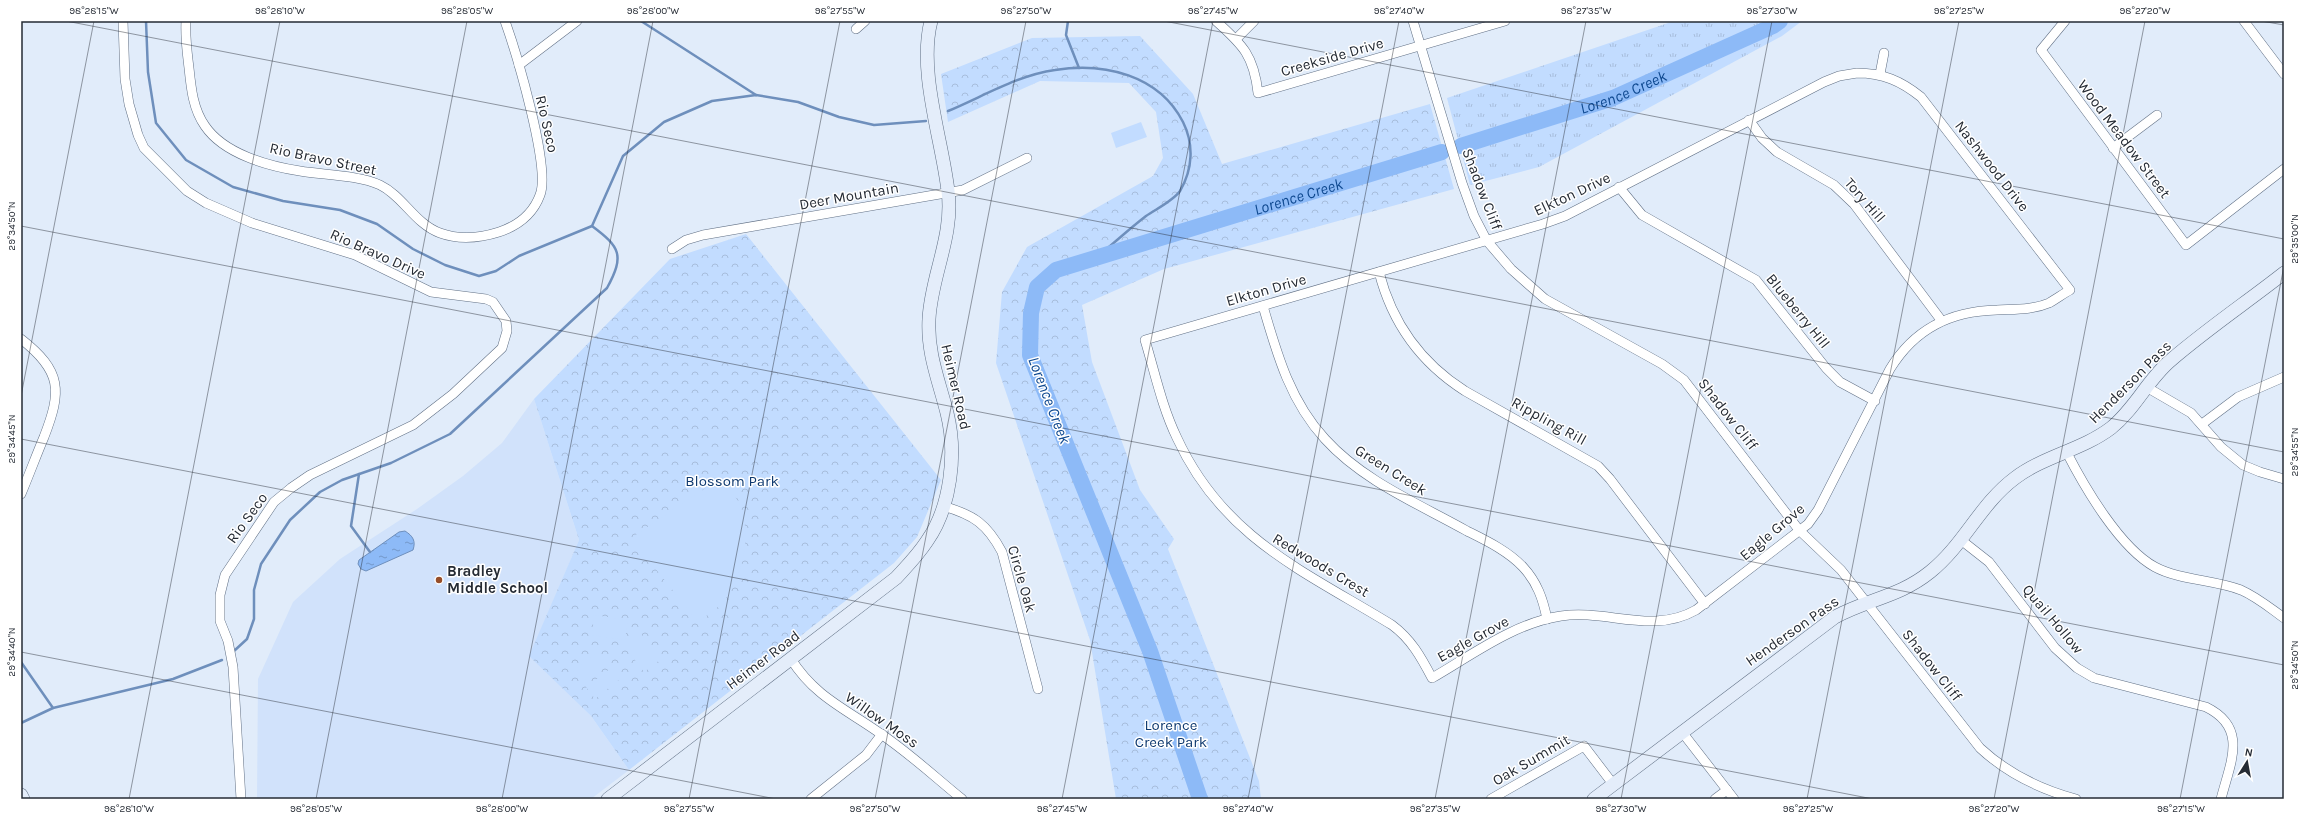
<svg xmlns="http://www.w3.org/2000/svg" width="2305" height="820" viewBox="0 0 2305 820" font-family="Karla,sans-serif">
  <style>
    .built { fill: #d1e2fb }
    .grass { fill: url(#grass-tufts) }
    .park { fill: url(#park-crowns) }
    .garden { fill: #c2dcff }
    .water { fill: url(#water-ripples); stroke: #6e8fbc }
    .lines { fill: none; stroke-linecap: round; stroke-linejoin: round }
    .stream { stroke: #6e8fbc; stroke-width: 2.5 }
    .river { stroke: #8dbaf7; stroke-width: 16 }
    .street-casing { stroke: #617085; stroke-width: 10 }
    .secondary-casing { stroke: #617085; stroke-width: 14 }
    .street { stroke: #fff; stroke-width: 9 }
    .secondary { stroke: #e4edfa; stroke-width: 13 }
    .ticks { fill: none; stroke: #252b34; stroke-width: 1; stroke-opacity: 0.45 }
    .poi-dot { fill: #964e29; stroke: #fff; stroke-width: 1.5 }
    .labels { text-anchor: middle; stroke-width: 3; stroke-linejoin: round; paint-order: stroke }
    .street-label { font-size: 15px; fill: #252b34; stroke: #fff }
    .park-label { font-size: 15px; fill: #0f3a70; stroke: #fff }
    .poi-label { font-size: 15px; font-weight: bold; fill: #252b34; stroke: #fff; text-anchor: start }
    .water-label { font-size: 16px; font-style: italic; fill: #0f4990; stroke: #fff }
    .neatline { fill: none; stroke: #252b34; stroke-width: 1.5 }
    .ticks-label { font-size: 10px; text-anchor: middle; fill: #252b34 }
  </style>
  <defs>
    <pattern id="grass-tufts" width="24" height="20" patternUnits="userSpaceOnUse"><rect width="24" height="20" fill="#c2dcff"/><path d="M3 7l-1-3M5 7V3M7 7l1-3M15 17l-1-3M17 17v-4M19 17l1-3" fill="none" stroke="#a7bddb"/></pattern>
    <pattern id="park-crowns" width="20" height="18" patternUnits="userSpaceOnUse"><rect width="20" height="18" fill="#c2dcff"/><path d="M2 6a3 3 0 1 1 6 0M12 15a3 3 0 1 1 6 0" fill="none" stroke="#a7bddb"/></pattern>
    <pattern id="water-ripples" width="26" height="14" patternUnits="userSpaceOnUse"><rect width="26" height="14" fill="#8dbaf7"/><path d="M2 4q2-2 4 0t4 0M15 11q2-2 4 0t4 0" fill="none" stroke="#7397c9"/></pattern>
  </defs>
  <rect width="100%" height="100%" fill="#e1ecfa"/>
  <polygon class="built" points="534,399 579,540 530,656 591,716 629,770 591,799 257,799 258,679 293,602 340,559 417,509 463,476 502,443"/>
  <polygon class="grass" points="1674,21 1802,21 1782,36 1539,167 1470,185 1447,98"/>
  <g class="park">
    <polygon points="1140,36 1193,94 1222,164 1430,104 1454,189 1164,269 1082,305 1092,362 1140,490 1174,539 1168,549 1259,781 1261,799 1116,799 1090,640 996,363 1002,292 1027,247 1153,176 1163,158 1156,112 1129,83 1040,81 948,122 941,74 1032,38"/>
    <polygon points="746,234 941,480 917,537 894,563 629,770 591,716 529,656 579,540 534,399 670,259"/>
  </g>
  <g class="garden">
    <polygon points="1141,122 1147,137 1116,148 1111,133"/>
    <path d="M719 479C726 486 736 495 740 505 752 535 743 576 724 601 717 609 706 616 698 622L631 538Z"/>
    <polygon points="594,615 628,620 625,640 592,635"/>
    <polygon points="641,634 660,660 644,672 625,647"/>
    <polygon points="599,651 608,663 582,682 573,671"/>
    <polygon points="611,668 620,679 595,699 586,687"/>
  </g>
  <path class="water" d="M405 531C413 536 416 541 413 550L366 571 361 569 358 564 359 560 399 532Z"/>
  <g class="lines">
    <g class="stream">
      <polyline points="146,21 148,72 156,123 186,160 233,187 283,201 340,210 377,224 413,249 445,265 479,276 496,271 519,256 592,226 623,156 664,122 712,101 756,95 798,102 839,117 874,125 926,121"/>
      <polyline points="641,21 756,95"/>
      <polyline points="1068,21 1066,35 1079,68"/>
      <path d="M948 111C982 97 1018 75 1055 70 1104 62 1159 75 1183 122 1194 144 1193 169 1180 191 1173 201 1156 209 1146 216 1129 229 1113 244 1097 257"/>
      <polyline points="359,474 351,526 370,552"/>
      <path d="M234 651 247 639 254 619V590L261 564 290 520 320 492 342 480 391 463 450 434 607 288C625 255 620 247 592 226"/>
      <polyline points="21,662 53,708"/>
      <polyline points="21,723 53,708 173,679 222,660"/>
    </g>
    <g class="river">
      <path id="s1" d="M1461 146 1613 98 1773 26 1780 21"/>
      <path id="s2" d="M1200 799 1150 651 1030 355 1031 313 1037 287 1056 270 1442 152"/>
    </g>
    <g class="street-casing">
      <g id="street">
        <polyline points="123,21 125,79 129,104 138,135 144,148 187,191 206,203 252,223 355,255 431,292 486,299 493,302 506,321 507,331 502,348 453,394 413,425 310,475 291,488 274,502 225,575 220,595 220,621 228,641 233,667 241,799"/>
        <path d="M186 21C185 38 187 51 189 68 191 88 193 109 205 126 224 154 268 166 300 171 324 175 358 175 380 185 403 196 415 224 440 233 459 240 480 238 499 232 517 226 533 214 540 195 551 168 516 52 505 21"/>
        <path d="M1216 21C1243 45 1254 56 1258 93L1505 21"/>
        <path d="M1413 21 1462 183 1474 216 1487 241 1511 269 1545 299 1662 364 1684 380 1799 530 1841 570 1980 748C2008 774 2039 789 2076 799"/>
        <polyline points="2065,21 2041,50 2186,245 2284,169"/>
        <polyline points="2244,21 2284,74"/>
        <polyline points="856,29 865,21"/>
        <polyline points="1236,39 1254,21"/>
        <polyline points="519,65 577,21"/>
        <path d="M1857 73C1883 73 1901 81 1921 97L2070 290C2063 294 2056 299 2049 303 2033 310 2014 309 1997 310 1951 311 1915 328 1890 369L1818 510 1808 524 1696 610C1652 635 1607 609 1561 616 1514 623 1472 655 1432 678 1421 657 1411 639 1392 625 1304 571 1223 538 1177 438 1162 407 1155 373 1145 340L1543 224 1565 216 1824 82 1839 76Z"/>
        <polyline points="1880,74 1884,53"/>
        <polyline points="1749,120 1762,138 1777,152 1834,185 1854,204 1941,320"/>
        <polyline points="2113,148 2157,115"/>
        <polyline points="1619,187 1642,215 1756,280 1826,368 1840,382 1875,401"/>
        <polyline points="672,249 686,240 703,235 963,190 1027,158"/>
        <path d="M1379 272C1392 323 1421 363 1465 391L1598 466 1610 479 1705 604"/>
        <path d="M1263 306C1277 354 1290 401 1325 439 1363 481 1419 504 1467 531 1487 541 1508 551 1523 567 1537 582 1543 599 1547 619"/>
        <path d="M21 339C62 371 62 391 44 437 36 456 29 475 21 494"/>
        <polyline points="2148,388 2191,413 2221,447 2243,465 2260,472 2284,479"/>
        <polyline points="2202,424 2238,397 2284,377"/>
        <path d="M2067 453C2085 488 2120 548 2155 567 2179 580 2215 580 2241 590 2257 597 2270 608 2284 618"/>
        <path d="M943 506C974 515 987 524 1002 552L1038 689"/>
        <path d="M1961 540 1989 562 2055 648 2077 668 2094 678 2206 707C2249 728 2230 763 2221 799"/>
        <path d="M791 659C815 697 846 709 881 734 909 753 935 777 962 799"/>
        <polyline points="1682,732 1734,799"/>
        <polyline points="811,799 866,755 882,734"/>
        <polyline points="1491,799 1584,746 1613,784"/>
        <polyline points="1715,799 1727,790"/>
      </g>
    </g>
    <g class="secondary-casing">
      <g id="secondary">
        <polyline points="21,795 23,799"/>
        <path d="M608 799 896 578C907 566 918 555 927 541 951 507 957 453 947 413 939 381 927 353 929 319 931 276 954 236 948 191 942 139 918 72 931 21"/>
        <path d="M1594 799 1835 617C1868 599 1899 597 1930 572 1964 545 1980 504 2015 478 2044 456 2082 450 2111 428 2135 409 2148 379 2171 360 2207 329 2247 302 2284 273"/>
      </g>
    </g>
    <use href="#street" class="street"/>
    <use href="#secondary" class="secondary"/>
  </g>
  <path class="ticks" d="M66 21 2284 452M1164 21 2284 239M2261 21 2284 25M21 226 2284 665M21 396 94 21M21 439 1873 799M21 652 776 799M129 799 280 21M316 799 467 21M502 799 653 21M689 799 840 21M875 799 1026 21M1062 799 1213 21M1248 799 1399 21M1435 799 1586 21M1621 799 1772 21M1807 799 1959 21M1994 799 2145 21M2180 799 2284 266"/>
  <circle class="poi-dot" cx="439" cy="580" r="4"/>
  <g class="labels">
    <g class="street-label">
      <text transform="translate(1332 57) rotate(-16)" y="5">Creekside Drive</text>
      <text transform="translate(547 124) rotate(77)" y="5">Rio Seco</text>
      <text transform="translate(2124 139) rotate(53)" y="5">Wood Meadow Street</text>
      <text transform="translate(323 159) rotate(12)" y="5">Rio Bravo Street</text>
      <text transform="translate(1992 166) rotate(52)" y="5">Nashwood Drive</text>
      <text transform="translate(1482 189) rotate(69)" y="5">Shadow Cliff</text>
      <text transform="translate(1572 194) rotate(-25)" y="5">Elkton Drive</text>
      <text transform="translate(849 196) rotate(-10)" y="5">Deer Mountain</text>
      <text transform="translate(1865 200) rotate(49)" y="5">Tory Hill</text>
      <text transform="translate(378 254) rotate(24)" y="5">Rio Bravo Drive</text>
      <text transform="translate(1266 290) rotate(-16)" y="5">Elkton Drive</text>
      <text transform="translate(1798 311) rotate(51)" y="5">Blueberry Hill</text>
      <text transform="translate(2130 382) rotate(-45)" y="5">Henderson Pass</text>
      <text transform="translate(956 387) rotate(77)" y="5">Heimer Road</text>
      <text transform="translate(1728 414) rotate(52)" y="5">Shadow Cliff</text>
      <text transform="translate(1549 421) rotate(29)" y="5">Rippling Rill</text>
      <text transform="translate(1391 470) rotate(32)" y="5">Green Creek</text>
      <text transform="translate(247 518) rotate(-54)" y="5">Rio Seco</text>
      <text transform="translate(1772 532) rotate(-40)" y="5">Eagle Grove</text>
      <text transform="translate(1321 565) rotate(31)" y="5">Redwoods Crest</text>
      <text transform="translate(1022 579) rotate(74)" y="5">Circle Oak</text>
      <text transform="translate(2053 619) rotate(50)" y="5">Quail Hollow</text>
      <text transform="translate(1792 631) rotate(-35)" y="5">Henderson Pass</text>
      <text transform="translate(1473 639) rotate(-29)" y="5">Eagle Grove</text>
      <text transform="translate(763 660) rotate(-37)" y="5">Heimer Road</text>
      <text transform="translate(1932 665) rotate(52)" y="5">Shadow Cliff</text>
      <text transform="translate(882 720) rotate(35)" y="5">Willow Moss</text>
      <text transform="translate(1531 760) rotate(-30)" y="5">Oak Summit</text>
    </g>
    <g class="park-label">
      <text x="732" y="486">Blossom Park</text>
      <text x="1171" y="730">Lorence<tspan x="1171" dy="17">Creek Park</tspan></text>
    </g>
    <g class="poi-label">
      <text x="447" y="576">Bradley<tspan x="447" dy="17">Middle School</tspan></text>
    </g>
    <g class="water-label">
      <text dy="6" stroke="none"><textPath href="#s1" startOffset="171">Lorence Creek</textPath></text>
      <text dy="6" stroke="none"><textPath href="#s2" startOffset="823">Lorence Creek</textPath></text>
      <text transform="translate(1050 400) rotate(69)" y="6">Lorence Creek</text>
    </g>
  </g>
  <rect width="2305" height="820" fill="none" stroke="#ffffff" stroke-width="44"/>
  <g transform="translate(2247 762) rotate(11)" stroke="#ffffff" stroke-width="3" paint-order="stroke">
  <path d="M0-3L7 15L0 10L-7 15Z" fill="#252b34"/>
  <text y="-6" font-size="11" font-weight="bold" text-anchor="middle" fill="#252b34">N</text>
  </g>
  <rect x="22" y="22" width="2261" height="776" class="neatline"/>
  <g class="ticks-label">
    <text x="94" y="14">98°28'15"W</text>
    <text x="280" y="14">98°28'10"W</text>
    <text x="467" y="14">98°28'05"W</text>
    <text x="653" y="14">98°28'00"W</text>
    <text x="840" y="14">98°27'55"W</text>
    <text x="1026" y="14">98°27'50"W</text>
    <text x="1213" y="14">98°27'45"W</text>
    <text x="1399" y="14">98°27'40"W</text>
    <text x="1586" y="14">98°27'35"W</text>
    <text x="1772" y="14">98°27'30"W</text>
    <text x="1959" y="14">98°27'25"W</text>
    <text x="2145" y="14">98°27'20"W</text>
    <text transform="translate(11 226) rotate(-90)" y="4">29°34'50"N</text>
    <text transform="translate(2294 239) rotate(-90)" y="4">29°35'00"N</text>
    <text transform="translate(11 439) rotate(-90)" y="4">29°34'45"N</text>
    <text transform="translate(2294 452) rotate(-90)" y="4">29°34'55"N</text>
    <text transform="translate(11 652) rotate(-90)" y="4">29°34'40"N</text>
    <text transform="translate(2294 665) rotate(-90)" y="4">29°34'50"N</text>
    <text x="129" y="812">98°28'10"W</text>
    <text x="316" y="812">98°28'05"W</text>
    <text x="502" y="812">98°28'00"W</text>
    <text x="689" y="812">98°27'55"W</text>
    <text x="875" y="812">98°27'50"W</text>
    <text x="1062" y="812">98°27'45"W</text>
    <text x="1248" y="812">98°27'40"W</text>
    <text x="1435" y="812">98°27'35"W</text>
    <text x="1621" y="812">98°27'30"W</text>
    <text x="1808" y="812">98°27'25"W</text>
    <text x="1994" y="812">98°27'20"W</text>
    <text x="2181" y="812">98°27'15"W</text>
  </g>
</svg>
